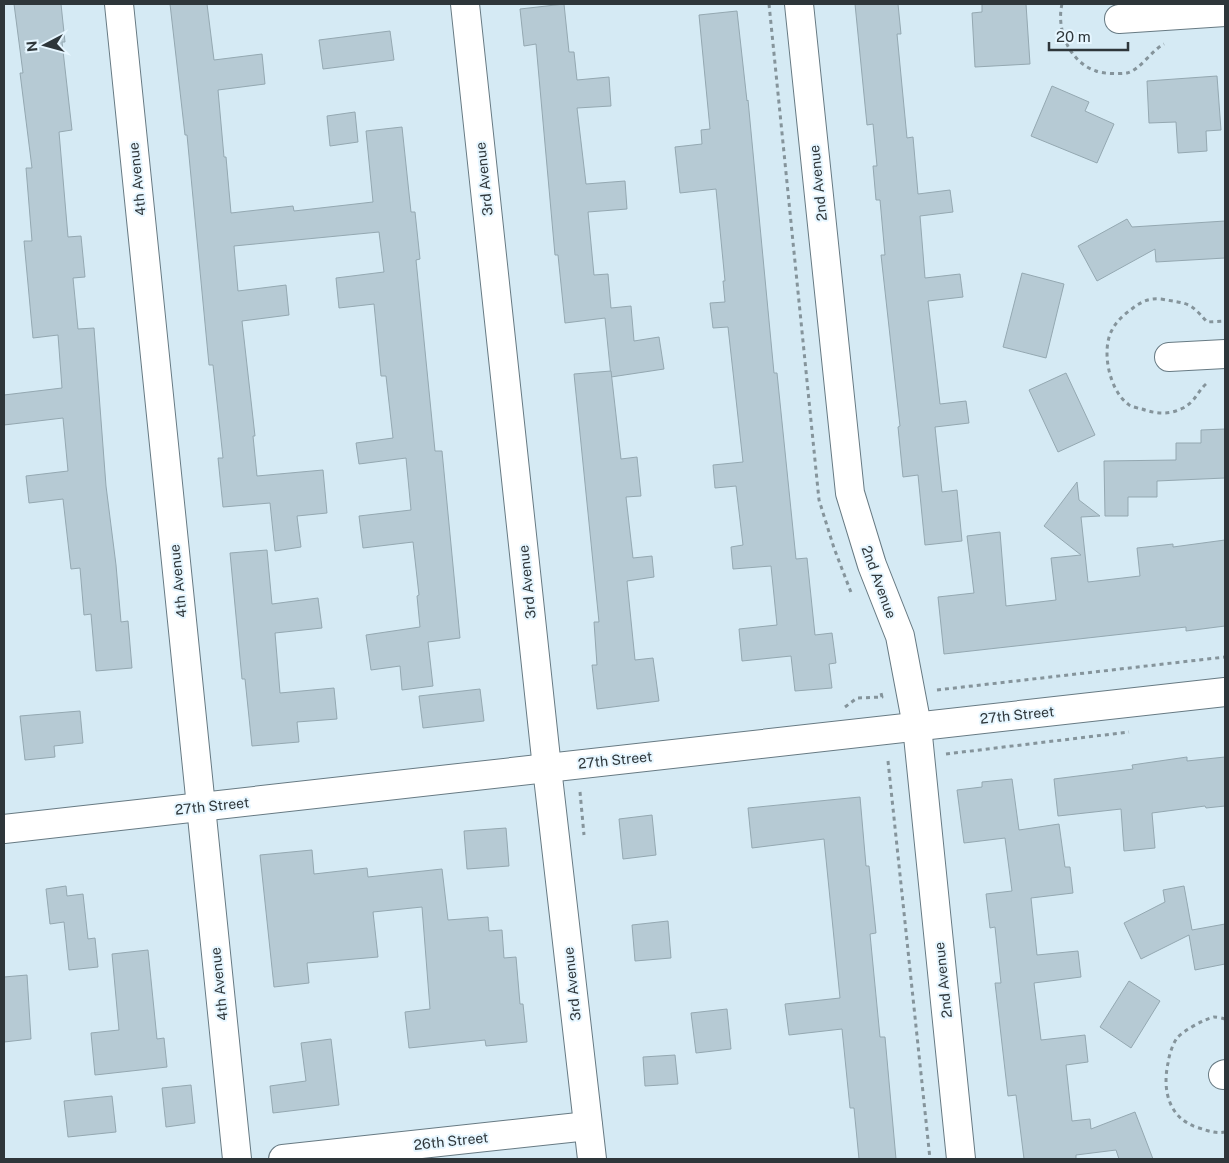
<svg xmlns="http://www.w3.org/2000/svg" width="1229" height="1163" viewBox="0 0 1229 1163" font-family="'Public Sans',sans-serif">
  <style>
    .building { fill: #b6cad4; stroke: #94a8b1 }
    .lines { fill: none; stroke-linecap: round; stroke-linejoin: round }
    .street-casing { stroke: #677a83; stroke-width: 30 }
    .path { stroke: #85949b; stroke-width: 3; stroke-dasharray: 4 4; stroke-linecap: butt }
    .street { stroke: #fff; stroke-width: 28 }
    .labels { text-anchor: middle; stroke-width: 4; stroke-linejoin: round; paint-order: stroke }
    .street-label { font-size: 14px; fill: #2e363a; stroke: #e6f6ff }
  </style>
  <rect width="100%" height="100%" fill="#d5eaf4"/>
  <g class="building">
    <polygon points="14,4 61,4 65,42 62,42 72,130 59,132 68,237 81,236 85,277 73,278 78,329 94,328 106,486 116,565 121,622 128,621 132,668 96,671 91,614 84,615 80,568 71,569 63,499 29,503 26,476 68,471 63,418 4,425 4,395 62,388 58,335 33,338 24,241 32,241 26,168 32,168 20,73 23,73"/>
    <polygon points="170,4 207,4 214,60 262,54 265,84 218,90 224,157 226,157 231,213 293,206 294,211 373,202 366,131 402,127 411,212 415,212 420,259 416,260 435,451 442,451 460,638 428,642 433,686 402,690 400,666 371,670 366,635 420,627 417,596 419,595 413,542 363,548 359,516 411,510 406,458 359,464 356,443 393,438 386,376 381,376 374,304 339,308 336,278 384,272 379,232 234,246 238,291 286,285 289,315 242,321 255,436 253,436 257,476 323,470 327,513 297,516 301,547 275,551 270,503 223,507 218,458 223,458 213,365 209,365 187,135 185,135"/>
    <polygon points="564,4 569,52 574,52 577,80 609,77 611,106 577,108 586,184 625,181 627,209 588,212 594,275 608,274 611,308 631,306 634,341 659,337 664,369 611,377 605,318 565,323 558,255 555,255 536,44 524,46 520,9"/>
    <polygon points="855,4 898,4 901,34 897,34 907,138 913,137 918,194 950,190 953,212 920,216 925,278 960,274 963,297 928,301 940,404 966,401 969,423 935,427 942,492 957,490 962,541 925,545 918,475 903,477 898,427 900,426 881,255 885,255 880,200 876,200 873,166 877,166 873,124 867,125"/>
    <polygon points="982,4 1026,4 1030,64 975,67 972,13 982,12"/>
    <polygon points="737,11 747,101 748,100 774,373 777,373 796,559 807,558 815,635 832,633 836,663 829,664 832,688 795,691 791,656 742,661 739,629 777,625 771,566 733,569 731,547 743,545 736,486 715,488 713,465 743,462 728,327 713,328 710,303 725,302 723,281 725,281 716,189 680,193 675,147 702,144 701,130 710,129 699,15"/>
    <polygon points="390,31 394,60 323,69 319,40"/>
    <polygon points="1217,76 1221,130 1206,131 1207,151 1178,153 1176,122 1149,123 1147,81"/>
    <polygon points="1052,86 1089,102 1085,111 1114,124 1097,163 1031,136"/>
    <polygon points="355,112 358,142 330,146 327,116"/>
    <polygon points="1127,219 1132,227 1225,221 1225,258 1156,262 1155,249 1097,281 1078,246"/>
    <polygon points="1022,273 1064,284 1046,358 1003,347"/>
    <polygon points="611,371 621,459 637,457 641,496 626,497 633,558 652,556 654,577 627,581 635,660 653,658 659,701 597,709 592,665 597,665 594,622 599,622 574,374"/>
    <polygon points="1066,373 1095,435 1058,452 1029,390"/>
    <polygon points="1225,429 1225,478 1157,481 1157,497 1128,497 1128,516 1105,516 1104,461 1176,460 1176,443 1201,443 1201,430"/>
    <polygon points="1077,482 1079,500 1100,516 1081,517 1088,582 1140,576 1137,548 1173,544 1173,547 1225,540 1225,626 1186,631 1186,627 944,654 938,597 974,593 967,536 1000,532 1006,606 1056,600 1051,558 1081,555 1044,526"/>
    <polygon points="267,550 272,604 318,598 322,628 275,633 280,693 334,688 337,719 297,722 299,742 252,746 245,679 242,679 230,553"/>
    <polygon points="480,689 484,721 423,728 419,696"/>
    <polygon points="80,711 83,743 54,746 55,757 25,760 20,716"/>
    <polygon points="1187,757 1187,761 1225,757 1225,806 1206,808 1205,806 1152,813 1155,848 1124,851 1121,809 1058,816 1054,779 1133,769 1132,765"/>
    <polygon points="1012,779 1019,830 1059,824 1065,867 1070,867 1073,893 1031,898 1037,955 1078,951 1081,977 1034,983 1041,1040 1085,1035 1088,1062 1066,1065 1072,1121 1090,1119 1091,1129 1135,1112 1153,1159 1119,1159 1116,1150 1076,1155 1076,1159 1024,1159 1016,1095 1008,1096 995,983 1001,983 995,927 990,928 986,894 1012,891 1005,838 964,843 957,790 982,787 982,782"/>
    <polygon points="860,797 866,866 869,866 876,933 870,934 880,1037 885,1037 896,1159 859,1159 854,1108 850,1108 842,1029 789,1035 785,1004 840,998 824,839 752,848 748,808"/>
    <polygon points="652,815 656,855 623,859 619,819"/>
    <polygon points="506,828 509,866 467,869 464,831"/>
    <polygon points="312,850 314,874 367,868 368,877 442,869 448,920 488,917 489,931 502,930 504,958 516,957 520,1004 523,1004 527,1042 486,1046 485,1040 409,1048 405,1012 430,1009 422,907 373,912 378,957 307,963 309,983 274,987 260,855"/>
    <polygon points="66,886 67,896 83,894 88,939 95,938 98,967 69,970 64,922 50,924 46,889"/>
    <polygon points="1184,886 1192,930 1225,924 1225,964 1195,970 1189,935 1141,959 1124,923 1165,902 1163,890"/>
    <polygon points="668,921 671,958 635,961 632,925"/>
    <polygon points="148,950 157,1039 164,1038 167,1067 95,1075 91,1033 119,1030 112,954"/>
    <polygon points="27,975 31,1039 4,1042 4,977"/>
    <polygon points="1129,981 1160,1001 1131,1048 1100,1027"/>
    <polygon points="727,1009 731,1049 696,1053 691,1013"/>
    <polygon points="331,1039 339,1105 273,1113 270,1086 306,1081 301,1043"/>
    <polygon points="675,1055 678,1084 645,1086 643,1057"/>
    <polygon points="191,1085 195,1123 166,1127 162,1088"/>
    <polygon points="112,1096 116,1132 68,1137 64,1101"/>
  </g>
  <g class="lines">
    <g class="street-casing">
      <g id="street">
        <polyline points="119,4 237,1159"/>
        <polyline points="465,4 547,768 592,1159"/>
        <polyline points="799,4 850,493 872,565 900,636 917,726 961,1159"/>
        <polyline points="1119,19 1225,12"/>
        <polyline points="1169,357 1225,354"/>
        <polyline points="4,829 1225,692"/>
        <polyline points="1223,1075 1225,1074"/>
        <polyline points="283,1159 588,1126"/>
      </g>
    </g>
    <g class="path">
      <polyline points="769,4 819,500 834,548 852,595"/>
      <path d="M1062 4C1056 29 1069 62 1096 71 1103 74 1119 74 1127 73 1140 70 1152 50 1164 44"/>
      <path d="M1206 384C1197 392 1196 401 1183 408 1170 415 1156 414 1142 409 1138 408 1131 407 1128 404 1109 390 1101 350 1112 330 1117 320 1125 314 1133 308 1142 301 1150 298 1161 299 1188 304 1189 301 1207 322L1225 321"/>
      <polyline points="937,690 1225,657"/>
      <polyline points="845,707 857,698 882,697 881,693"/>
      <polyline points="946,754 1129,732"/>
      <polyline points="888,761 930,1159"/>
      <polyline points="580,792 584,835"/>
      <path d="M1225 1019C1222 1018 1217 1017 1214 1017 1204 1019 1183 1031 1177 1038 1172 1045 1169 1056 1168 1063 1162 1091 1169 1119 1199 1128 1209 1131 1216 1134 1225 1132"/>
    </g>
    <use href="#street" class="street"/>
  </g>
  <g class="labels">
    <g class="street-label">
      <text transform="translate(137 179) rotate(-96)" y="5">4th Avenue</text>
      <text transform="translate(484 179) rotate(-96)" y="5">3rd Avenue</text>
      <text transform="translate(818 183) rotate(-96)" y="5">2nd Avenue</text>
      <text transform="translate(178 581) rotate(-96)" y="5">4th Avenue</text>
      <text transform="translate(527 582) rotate(-96)" y="5">3rd Avenue</text>
      <text transform="translate(879 582) rotate(70)" y="5">2nd Avenue</text>
      <text transform="translate(1017 715) rotate(-6)" y="5">27th Street</text>
      <text transform="translate(615 760) rotate(-6)" y="5">27th Street</text>
      <text transform="translate(212 806) rotate(-6)" y="5">27th Street</text>
      <text transform="translate(943 980) rotate(-96)" y="5">2nd Avenue</text>
      <text transform="translate(219 984) rotate(-96)" y="5">4th Avenue</text>
      <text transform="translate(572 984) rotate(-96)" y="5">3rd Avenue</text>
      <text transform="translate(451 1141) rotate(-6)" y="5">26th Street</text>
    </g>
  </g>
  <rect width="1229" height="1163" fill="none" stroke="#2e363a" stroke-width="10"/>
  <g transform="translate(45 45) rotate(264)" stroke="#e6f6ff" stroke-width="4" paint-order="stroke">
  <path d="M0-4L9 19L0 12L-9 19Z" fill="#2e363a"/>
  <text y="-8" font-size="14" font-weight="bold" text-anchor="middle" fill="#2e363a">N</text>
  </g>
  <path d="M1049 42v8h79v-8" fill="none" stroke="#2e363a" stroke-width="2.5"/>
  <text x="1056" y="42" font-size="15" fill="#2e363a" stroke="#e6f6ff" stroke-width="4" paint-order="stroke">20 m</text>
</svg>
